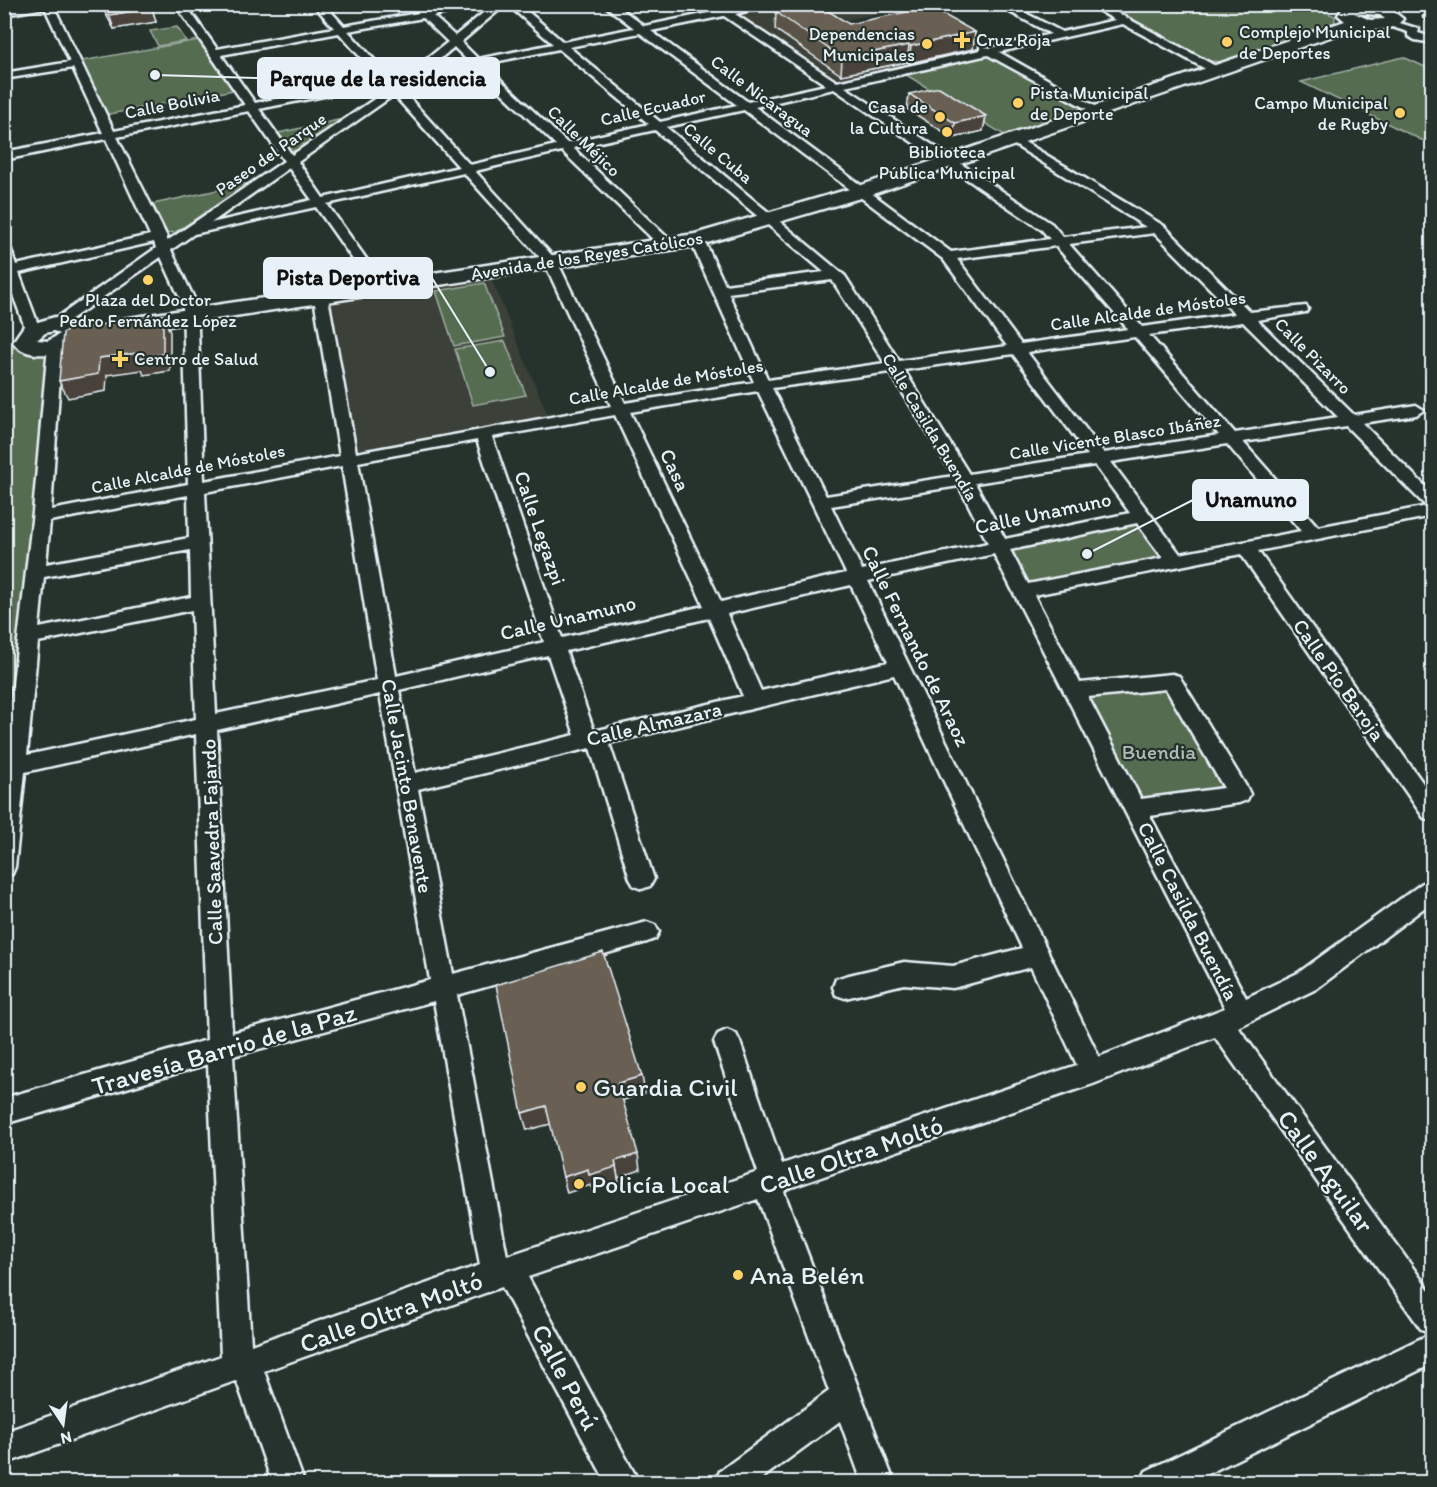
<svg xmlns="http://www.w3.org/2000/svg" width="1437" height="1487" viewBox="0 0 1437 1487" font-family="Itim,sans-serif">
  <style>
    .built { fill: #3a4038 }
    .green { fill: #566c51; stroke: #9faea4; stroke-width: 1.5 }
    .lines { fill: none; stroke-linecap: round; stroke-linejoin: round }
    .street-casing { stroke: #e8f1f8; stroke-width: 5 }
    .primary-casing { stroke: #e8f1f8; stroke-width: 5 }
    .street { fill: #26332d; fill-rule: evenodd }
    .primary { fill: #26332d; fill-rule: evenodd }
    .wall { fill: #5a5247; stroke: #e8f1f8; stroke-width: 1.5 }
    .shaded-wall { fill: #4a423a; stroke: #e8f1f8; stroke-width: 1.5 }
    .building { fill: #695f53; stroke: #e8f1f8; stroke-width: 1.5 }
    .poi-dot { fill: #ffd166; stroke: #26332d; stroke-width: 2 }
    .labels { text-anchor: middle; stroke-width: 4.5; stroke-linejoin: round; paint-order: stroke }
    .far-poi-label { font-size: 18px; fill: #e8f1f8; stroke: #26332d; text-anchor: start }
    .far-street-label { font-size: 18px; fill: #e8f1f8; stroke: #26332d }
    .street-label { font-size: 21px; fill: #e8f1f8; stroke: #26332d }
    .park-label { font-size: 21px; fill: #aebcb5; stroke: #26332d }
    .near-street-label { font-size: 26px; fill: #e8f1f8; stroke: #26332d }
    .near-poi-label { font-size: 26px; fill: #e8f1f8; stroke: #26332d; text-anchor: start }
    .leader { fill: none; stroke: #e8f1f8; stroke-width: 2 }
    .callout-dot { fill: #e8f1f8; stroke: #26332d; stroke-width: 2 }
    .callout { fill: #e8f1f8; stroke: #e8f1f8; stroke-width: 2 }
    .callout-label { font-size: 22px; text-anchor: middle; font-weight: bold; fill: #111 }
  </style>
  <rect width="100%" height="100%" fill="#26332d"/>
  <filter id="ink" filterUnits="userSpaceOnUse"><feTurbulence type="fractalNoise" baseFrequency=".0167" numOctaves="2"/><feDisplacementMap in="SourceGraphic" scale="12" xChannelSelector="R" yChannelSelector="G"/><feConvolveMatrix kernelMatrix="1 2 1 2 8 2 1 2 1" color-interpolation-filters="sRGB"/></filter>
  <g filter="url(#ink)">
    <g class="built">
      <polygon points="770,5 897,5 903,8 842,21 916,68 834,86 726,13"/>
      <polygon points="488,271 550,421 349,459 321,298"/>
    </g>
    <g class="green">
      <polygon points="1103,5 1308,5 1335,16 1335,22 1224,62 1210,61"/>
      <polygon points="177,27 186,41 158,46 150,31"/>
      <polygon points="204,39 239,89 100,116 76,62"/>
      <polygon points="989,51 1098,112 1014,141 900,71"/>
      <polygon points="1403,57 1432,70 1432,145 1301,82"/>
      <polygon points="343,119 298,150 289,151 278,133"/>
      <polygon points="250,183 176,232 167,233 153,204"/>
      <polygon points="484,283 505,337 454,346 436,291"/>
      <polygon points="57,337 5,768 5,351 30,342"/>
      <polygon points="505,341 526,395 473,405 455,349"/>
      <polygon points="1142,516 1176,562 1023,591 1000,547"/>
      <polygon points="1172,681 1239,794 1135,809 1075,691"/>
    </g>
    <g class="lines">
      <g class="street-casing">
        <g id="street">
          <path d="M32 4H58L54 7 114 131 245 105 175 4H185L217 49 334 28 313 4H324L344 26 418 13 410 4H421L428 11 462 4H486L433 16 455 36 494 4H506L461 42 478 59 553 44 507 4H519L563 42 634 28 603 4H615L644 26 718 11 708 4H720L728 9 753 4H775L735 14 837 82 980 50V46L991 48 1051 34 995 4H1008L1062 32 1115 20 1088 4H1101L1221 69V73H1213L1123 24 999 52 1102 110 1104 112 1098 115 988 55 845 87 1052 224 1063 237 1146 227 1008 141 1014 137 1018 138 1164 226 1250 312 1306 306 1308 309 1306 312 1257 320 1354 415 1416 405 1424 410 1416 415 1362 423 1432 493V516L1258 551 1432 796V821L1424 818 1241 554 1034 595 1080 683 1172 674 1179 676 1247 788 1250 794 1247 800 1239 803 1150 816 1246 998 1298 973 1424 882 1432 879V902L1316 989 1238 1027 1432 1294V1333L1421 1329 1215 1037 1093 1084 786 1189 784 1192 894 1482H862L840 1421 757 1482H715L720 1471 829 1391 758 1199 528 1277 639 1482H606L502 1287 264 1371 304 1482H272L237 1382 235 1381 4 1464V1432L221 1356 208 1064 4 1124V1098L207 1040 196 734 25 772 15 867 12 874 4 876V760L33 512 48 346 50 343H60L62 346 51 510 188 484 183 305 161 257 60 327H50L48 324 156 248 154 242 19 273 40 330 33 334 26 330 6 276H4V246L11 250 16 265 150 235 106 139 4 160V152L103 133 73 68 4 79V73L70 62 45 8 4 15V9ZM724 16 826 85 748 102 651 31ZM423 18 448 42 410 72 389 76 348 31ZM339 33 379 78 255 103 221 55ZM640 33 737 105 660 122 569 47ZM454 47 468 61 428 69ZM559 49 649 124 567 143 484 64ZM474 66 556 145 470 165 402 90 417 77ZM384 84 389 89 292 155 259 109ZM834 89 1042 230 1050 239 951 252 755 107ZM394 95 459 167 323 198 298 162ZM744 110 943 259 1007 346 899 361 845 276 666 127ZM249 111 284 161 167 241V237L117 137ZM655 130 824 272 725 285 704 240 702 237H692L690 240 754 382 625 403 557 261 475 171 562 151 662 248H672L674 245 672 242 573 148ZM289 168 312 200 211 223ZM464 173 544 262 611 406 356 453 328 298 321 294 314 298 340 456 204 481 197 305 171 250 194 234 316 207 375 291H385L387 288 327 204ZM1155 233 1235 314 1142 327 1069 244ZM1056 246 1128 329 1021 344 957 259ZM832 280 885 363 768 380 728 293ZM1243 322 1338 417 1235 433 1149 335ZM1135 337 1219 435 1104 453 1027 352ZM1013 354 1088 455 969 474 904 370ZM890 372 954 476 826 496 772 388ZM758 391 846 573 721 602 630 412ZM615 415 704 606 562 638 492 437ZM1346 426 1426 506H1428L1318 527 1243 442ZM477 440 544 642 396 676 358 462ZM1227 444 1301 531 1180 554 1111 462ZM1095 465 1130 513 1005 539 975 483ZM342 466 377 680 216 714 205 492ZM959 486 988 543 862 570 831 506ZM188 495 189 538 46 564 50 521ZM1137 523 1163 558 1028 584 1010 550ZM190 550 191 597 39 628 44 577ZM994 554 1225 1008 1099 1057 868 581ZM851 585 888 662 761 691 727 614ZM192 610 196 719 27 755 38 642ZM709 618 743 696 594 731 566 651ZM548 655 575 735 415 773 399 690ZM894 675 1022 948 953 966 904 962 845 976 836 979 833 987 836 995 845 998 904 984 953 988 1031 967 1077 1065 782 1164 740 1042 736 1034 727 1030 718 1034 714 1042 758 1172 507 1256 457 995 647 942 655 939 659 932 655 925 647 922 453 974 418 789 590 748 630 879 634 886 642 889 650 886 654 879 609 743ZM1166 689 1224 788 1141 799 1088 697ZM380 694 430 980 232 1033 217 730ZM434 1001 480 1265 251 1345 233 1056Z"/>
          <polygon points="899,4 912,4 943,23 934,25"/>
          <polygon points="1432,13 1432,24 1424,17"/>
          <polygon points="1390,20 1419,29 1418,33 1432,37 1432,43 1415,40 1408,36 1408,32 1386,25 1385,23"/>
          <polygon points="1432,1333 1432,1364 1191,1482 1141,1482 1146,1471"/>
        </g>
      </g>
      <g class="primary-casing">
        <g id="primary">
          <path d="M1353 4 1389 8 1403 19C1392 32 1374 31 1359 27L867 196 697 246 122 333 114 331 110 326 114 321 122 319 695 234 853 188 1345 21 1338 15 1343 7ZM1354 13 1380 15 1385 19 1370 20Z"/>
          <path d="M55 317C62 319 77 320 82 326 97 346 32 369 13 342L24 326ZM54 331 60 334 48 341 37 340 45 333Z"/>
        </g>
      </g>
      <use href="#street" class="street"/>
      <use href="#primary" class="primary"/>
    </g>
    <g class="wall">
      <polygon points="100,4 149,4 152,8 156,22 114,29"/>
      <polygon points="776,12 849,24 975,32 973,49 909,63 907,62 841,75 775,29"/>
      <polygon points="909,94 986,116 983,131 953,138 907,109"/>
    </g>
    <g class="shaded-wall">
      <polygon points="193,4 224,4 195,9"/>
      <polygon points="152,8 156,22 114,29 109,15"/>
      <polygon points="975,32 973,49 909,63 911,46"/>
      <polygon points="909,45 907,62 841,75 842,58"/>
      <polygon points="986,116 983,131 953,138 955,123"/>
      <polygon points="163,315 170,332 170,371 144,375 142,370 107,375 106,391 68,398 59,381 99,358 137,353"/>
      <polygon points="642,1076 645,1093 621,1101 618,1083"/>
      <polygon points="546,1106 551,1124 527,1130 522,1113"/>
      <polygon points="638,1154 640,1170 618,1178 615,1161"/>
      <polygon points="616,1167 619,1183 592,1191 591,1185 567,1193 563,1177 588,1169"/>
    </g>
    <g class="building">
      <polygon points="103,4 149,4 152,8 109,15"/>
      <polygon points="817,4 849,24 930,7 975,32 911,46 909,45 842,58 776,12"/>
      <polygon points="939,87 986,116 955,123 909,94"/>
      <polygon points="163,315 163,354 137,359 137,353 99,358 98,374 59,381 63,333 68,330"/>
      <polygon points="603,952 642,1076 618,1083 638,1154 615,1161 616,1167 589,1175 588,1169 563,1177 546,1106 522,1113 496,985"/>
    </g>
  </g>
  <g class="poi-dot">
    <path d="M959 31h6v6h6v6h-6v6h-6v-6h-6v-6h6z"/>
    <circle cx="1227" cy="42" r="6"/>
    <circle cx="927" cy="44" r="6"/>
    <circle cx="1018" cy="103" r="6"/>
    <circle cx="1400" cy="113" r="6"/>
    <circle cx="940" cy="117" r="6"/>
    <circle cx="947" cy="132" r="6"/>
    <circle cx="148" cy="280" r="6"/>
    <path d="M117 350h6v6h6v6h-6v6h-6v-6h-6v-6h6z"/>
    <circle cx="581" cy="1087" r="6"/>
    <circle cx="579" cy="1184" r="6"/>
    <circle cx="738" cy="1275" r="6"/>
  </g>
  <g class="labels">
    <g class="far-poi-label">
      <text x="1239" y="38">Complejo Municipal<tspan x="1239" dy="21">de Deportes</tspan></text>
      <text x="915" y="40" text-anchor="end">Dependencias<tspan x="915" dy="21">Municipales</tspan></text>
      <text x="976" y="46">Cruz Roja</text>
      <text x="1030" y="99">Pista Municipal<tspan x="1030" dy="21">de Deporte</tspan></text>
      <text x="1388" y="109" text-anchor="end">Campo Municipal<tspan x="1388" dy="21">de Rugby</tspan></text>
      <text x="928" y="113" text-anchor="end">Casa de<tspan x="928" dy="21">la Cultura</tspan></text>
      <text x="947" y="158" text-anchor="middle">Biblioteca<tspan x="947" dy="21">Pública Municipal</tspan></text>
      <text x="148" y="306" text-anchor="middle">Plaza del Doctor<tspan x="148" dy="21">Pedro Fernández López</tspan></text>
      <text x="134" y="365">Centro de Salud</text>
    </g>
    <g class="far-street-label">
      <text transform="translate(762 96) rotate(37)" y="6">Calle Nicaragua</text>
      <text transform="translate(172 104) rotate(-11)" y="6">Calle Bolivia</text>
      <text transform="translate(653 108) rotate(-13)" y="6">Calle Ecuador</text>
      <text transform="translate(584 141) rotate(44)" y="6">Calle Méjico</text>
      <text transform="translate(718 153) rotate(40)" y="6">Calle Cuba</text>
      <text transform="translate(271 154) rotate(-35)" y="6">Paseo del Parque</text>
      <text transform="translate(587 256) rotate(-9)" y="6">Avenida de los Reyes Católicos</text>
      <text transform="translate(1148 311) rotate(-8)" y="6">Calle Alcalde de Móstoles</text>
      <text transform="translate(1313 356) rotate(45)" y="6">Calle Pizarro</text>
      <text transform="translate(666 382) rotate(-10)" y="6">Calle Alcalde de Móstoles</text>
      <text transform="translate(930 427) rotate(59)" y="6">Calle Casilda Buendía</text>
      <text transform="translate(1115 437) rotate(-9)" y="6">Calle Vicente Blasco Ibáñez</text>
      <text transform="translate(188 469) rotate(-11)" y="6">Calle Alcalde de Móstoles</text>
    </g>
    <g class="street-label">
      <text transform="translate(675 470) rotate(65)" y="7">Casa</text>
      <text transform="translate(1043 513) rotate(-12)" y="7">Calle Unamuno</text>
      <text transform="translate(540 528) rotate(71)" y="7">Calle Legazpi</text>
      <text transform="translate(568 618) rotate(-13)" y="7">Calle Unamuno</text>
      <text transform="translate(916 646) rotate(64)" y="7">Calle Fernando de Araoz</text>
      <text transform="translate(1339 680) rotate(55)" y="7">Calle Pío Baroja</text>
      <text transform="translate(654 724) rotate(-13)" y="7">Calle Almazara</text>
      <text transform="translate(407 786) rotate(80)" y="7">Calle Jacinto Benavente</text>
      <text transform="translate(212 842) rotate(-92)" y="7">Calle Saavedra Fajardo</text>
      <text transform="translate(1188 911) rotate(63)" y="7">Calle Casilda Buendía</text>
    </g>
    <g class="park-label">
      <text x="1159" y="759">Buendia</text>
    </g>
    <g class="near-street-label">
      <text transform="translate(224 1049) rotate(-16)" y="9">Travesía Barrio de la Paz</text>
      <text transform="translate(851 1155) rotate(-19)" y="9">Calle Oltra Moltó</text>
      <text transform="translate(1326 1171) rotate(54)" y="9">Calle Aguilar</text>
      <text transform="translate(391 1312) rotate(-20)" y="9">Calle Oltra Moltó</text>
      <text transform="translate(566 1377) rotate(62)" y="9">Calle Perú</text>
    </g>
    <g class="near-poi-label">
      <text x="593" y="1096">Guardia Civil</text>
      <text x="591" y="1193">Policía Local</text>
      <text x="750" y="1284">Ana Belén</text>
    </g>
  </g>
  <path class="leader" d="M155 75L258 78M490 372L432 278M1087 554L1193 500"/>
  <g class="callout-dot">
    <circle cx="155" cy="75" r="6"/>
    <circle cx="490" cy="372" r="6"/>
    <circle cx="1087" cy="554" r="6"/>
  </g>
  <g class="callout">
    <rect x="258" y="58" width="241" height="40" rx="6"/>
    <rect x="264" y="258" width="168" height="40" rx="6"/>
    <rect x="1193" y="480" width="115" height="40" rx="6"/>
  </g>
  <g class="callout-label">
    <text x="378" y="86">Parque de la residencia</text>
    <text x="348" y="285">Pista Deportiva</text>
    <text x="1251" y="507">Unamuno</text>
  </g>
  <rect width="1437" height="1487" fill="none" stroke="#26332d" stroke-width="24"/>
  <rect x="12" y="12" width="1413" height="1463" fill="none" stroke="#e8f1f8" stroke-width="2" filter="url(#ink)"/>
  <g transform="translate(63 1424) rotate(167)" stroke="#26332d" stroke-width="4.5" paint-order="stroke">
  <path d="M0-4.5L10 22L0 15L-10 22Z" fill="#e8f1f8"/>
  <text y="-9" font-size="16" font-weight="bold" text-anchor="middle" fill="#e8f1f8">N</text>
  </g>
</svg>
